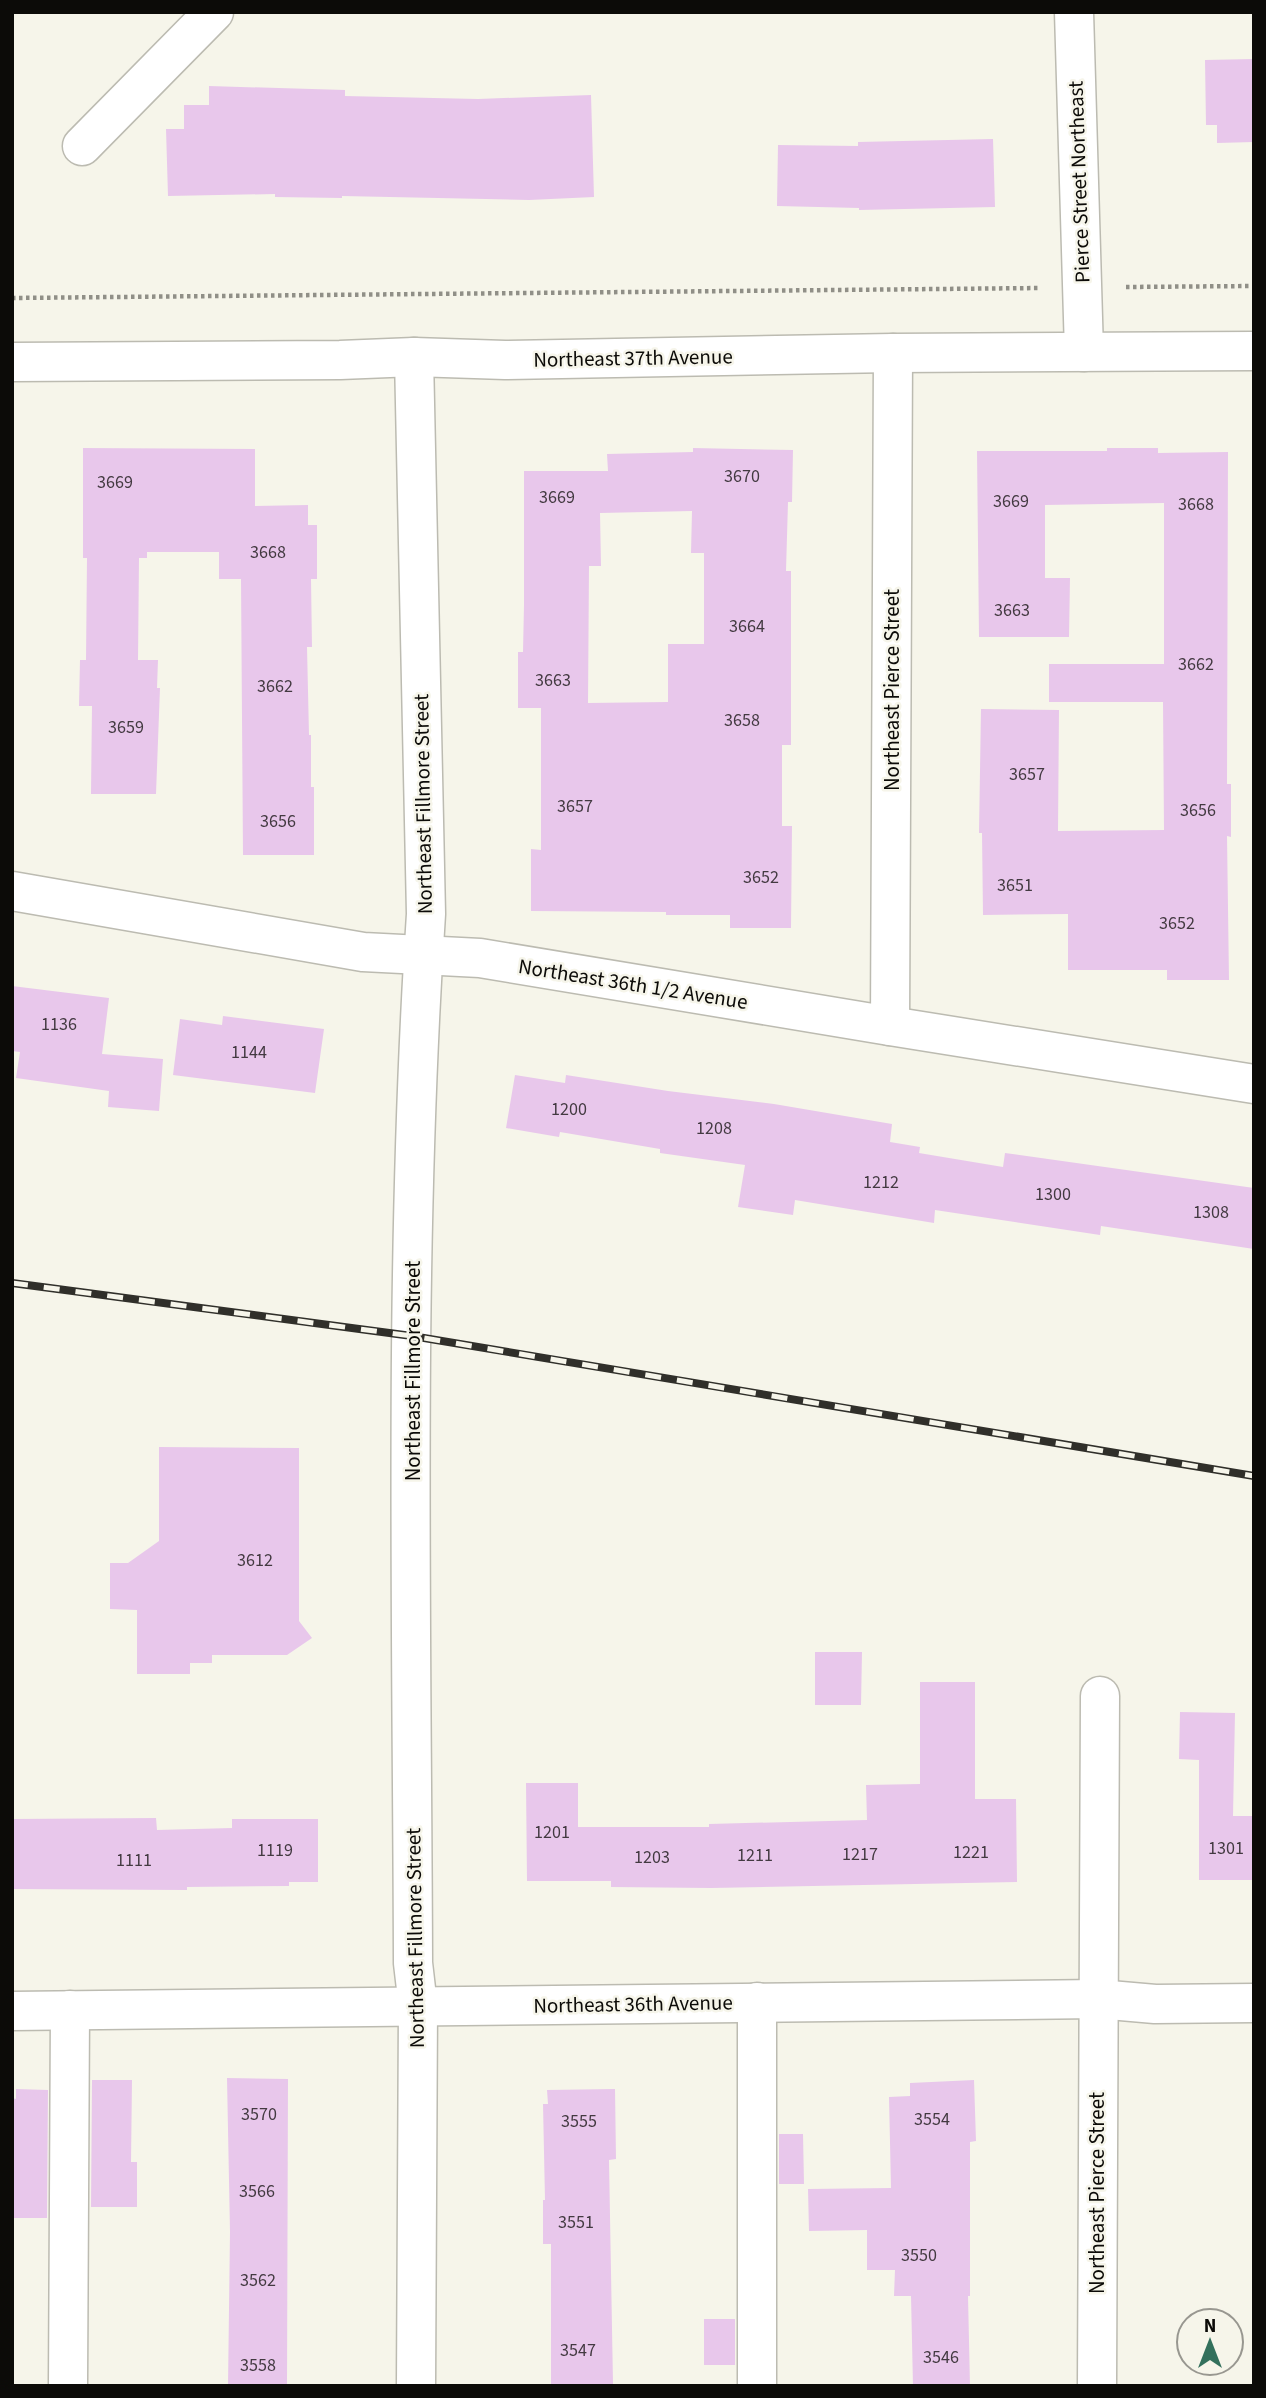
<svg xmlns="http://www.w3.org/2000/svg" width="1266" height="2398" viewBox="0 0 1266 2398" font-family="'Source Sans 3',sans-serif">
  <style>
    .building { fill: #e8c7eb; fill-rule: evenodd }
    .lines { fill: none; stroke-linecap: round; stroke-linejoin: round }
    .minor-casing { stroke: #bcbbb1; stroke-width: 41 }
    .path { stroke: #908f87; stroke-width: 4.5; stroke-dasharray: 3.5 3.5; stroke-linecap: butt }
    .minor { stroke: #fff; stroke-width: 38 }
    .rail-casing { stroke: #302f2a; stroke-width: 8 }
    .rail { stroke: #f6f5ea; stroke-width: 5; stroke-dasharray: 16; stroke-linecap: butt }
    .labels { text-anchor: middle; stroke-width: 5; stroke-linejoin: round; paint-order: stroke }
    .number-label { font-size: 18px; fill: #433a41 }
    .street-label { font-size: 21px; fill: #0c0b08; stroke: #f6f5ea }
  </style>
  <rect width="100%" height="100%" fill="#f6f5ea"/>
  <g class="building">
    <polygon points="1254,59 1254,142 1217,143 1217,125 1206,125 1205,60"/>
    <polygon points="209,86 345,90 345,96 478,99 591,95 594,197 529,200 342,196 342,198 275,197 275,194 168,196 166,129 184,129 184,105 209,105"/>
    <polygon points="993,139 995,207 859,210 859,208 777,206 778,145 858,146 858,142"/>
    <polygon points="83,448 255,449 255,506 308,505 308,525 317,525 317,579 311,579 312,647 307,647 309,735 311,735 311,787 314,787 314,855 243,855 241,579 219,579 219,552 147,552 147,558 139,558 138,660 158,660 157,688 160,688 156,794 91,794 92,706 79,706 80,660 86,660 87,558 83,558"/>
    <path d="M693 448 793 450 792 502H788L786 571H791V745H782V826H792L791 928H730V915H666V912L531 911V849L541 850V708H518V652H523L524 605V471H608L607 454 693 452ZM692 511 691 553H704V644H668V702L588 703 589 566H601L600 513Z"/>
    <polygon points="1107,448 1158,448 1158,453 1228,452 1227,784 1231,784 1231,837 1227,836 1229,980 1167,980 1167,970 1068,970 1068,914 983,915 982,833 979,833 981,709 1059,710 1058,831 1164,830 1163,702 1049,702 1049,664 1164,664 1164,503 1045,505 1045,578 1070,578 1069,637 979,637 977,451 1107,451"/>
    <polygon points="12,986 109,998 102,1054 163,1059 159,1111 108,1107 109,1091 16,1078 20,1052 12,1051"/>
    <polygon points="223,1016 324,1029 315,1093 173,1075 180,1019 222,1025"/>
    <polygon points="515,1075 565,1083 566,1075 668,1091 774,1104 892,1124 890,1142 920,1147 919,1153 1003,1167 1005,1153 1254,1188 1254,1249 1101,1226 1100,1235 935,1210 934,1223 795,1200 793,1215 738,1207 745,1165 660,1153 660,1149 560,1132 559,1137 506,1128"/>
    <polygon points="159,1447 299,1448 299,1621 312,1638 287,1655 212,1655 212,1663 190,1663 190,1674 137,1674 137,1610 110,1609 110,1563 128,1563 159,1541"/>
    <polygon points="815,1652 862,1652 861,1705 815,1705"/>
    <polygon points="920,1682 975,1682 975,1799 1016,1799 1017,1882 711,1888 611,1887 611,1881 527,1881 526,1783 578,1783 578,1827 709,1827 709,1824 867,1820 866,1785 920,1784"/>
    <polygon points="1180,1712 1235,1713 1233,1816 1254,1816 1254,1880 1199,1880 1199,1760 1179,1759"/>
    <polygon points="156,1818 157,1830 232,1828 232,1819 318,1819 318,1882 289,1882 289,1886 187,1887 187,1890 12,1889 12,1819"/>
    <polygon points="227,2078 288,2079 287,2386 228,2386 230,2232"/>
    <polygon points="92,2080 132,2080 131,2162 137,2162 137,2207 91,2207"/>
    <polygon points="974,2080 976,2141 970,2142 970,2296 968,2296 970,2386 913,2386 911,2296 894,2296 895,2270 867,2270 867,2230 809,2231 808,2189 891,2188 889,2097 910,2096 910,2083"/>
    <polygon points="16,2089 48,2090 47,2218 12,2218 12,2098 16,2099"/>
    <polygon points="615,2089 616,2159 609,2160 613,2384 551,2384 551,2244 543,2244 543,2200 545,2200 543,2104 548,2104 547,2090"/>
    <polygon points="779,2134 803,2134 804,2184 779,2184"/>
    <rect x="704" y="2319" width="31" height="46"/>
  </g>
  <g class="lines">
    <g class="minor-casing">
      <g id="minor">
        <polyline points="1074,12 1084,352"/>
        <polyline points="82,146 214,12"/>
        <path d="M414 357 426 914C403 1263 412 1613 413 1963L418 2006 416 2386"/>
        <polyline points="12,362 340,360 414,357 505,360 893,353 1254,351"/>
        <polyline points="12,891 363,952 480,958 890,1026 1254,1084"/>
        <polyline points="890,1026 893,353"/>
        <polyline points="757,2002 757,2386"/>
        <polyline points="12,2011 1098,1999 1155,2004 1254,2003"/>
        <polyline points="68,2386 70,2010"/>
        <polyline points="1097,2386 1100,1696"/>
      </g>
    </g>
    <g class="path">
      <polyline points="1126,287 1254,286"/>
      <polyline points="12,298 1040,288"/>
    </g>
    <use href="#minor" class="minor"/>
    <g class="rail-casing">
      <polyline id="rail" points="12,1283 412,1336 1254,1476"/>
    </g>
    <use href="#rail" class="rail"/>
  </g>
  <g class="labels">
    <g class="number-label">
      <text x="742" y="482">3670</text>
      <text x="115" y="488">3669</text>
      <text x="557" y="503">3669</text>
      <text x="1011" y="507">3669</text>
      <text x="1196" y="510">3668</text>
      <text x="268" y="558">3668</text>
      <text x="1012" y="616">3663</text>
      <text x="747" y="632">3664</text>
      <text x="1196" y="670">3662</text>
      <text x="553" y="686">3663</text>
      <text x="275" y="692">3662</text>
      <text x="742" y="726">3658</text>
      <text x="126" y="733">3659</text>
      <text x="1027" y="780">3657</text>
      <text x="575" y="812">3657</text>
      <text x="1198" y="816">3656</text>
      <text x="278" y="827">3656</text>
      <text x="761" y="883">3652</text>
      <text x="1015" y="891">3651</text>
      <text x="1177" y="929">3652</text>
      <text x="59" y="1030">1136</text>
      <text x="249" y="1058">1144</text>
      <text x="569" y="1115">1200</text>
      <text x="714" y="1134">1208</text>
      <text x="881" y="1188">1212</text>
      <text x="1053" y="1200">1300</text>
      <text x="1211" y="1218">1308</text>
      <text x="255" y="1566">3612</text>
      <text x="552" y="1838">1201</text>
      <text x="1226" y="1854">1301</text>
      <text x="275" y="1856">1119</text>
      <text x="971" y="1858">1221</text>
      <text x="860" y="1860">1217</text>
      <text x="755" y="1861">1211</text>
      <text x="652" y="1863">1203</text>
      <text x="134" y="1866">1111</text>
      <text x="259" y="2120">3570</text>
      <text x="932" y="2125">3554</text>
      <text x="579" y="2127">3555</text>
      <text x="257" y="2197">3566</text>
      <text x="576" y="2228">3551</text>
      <text x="919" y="2261">3550</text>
      <text x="258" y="2286">3562</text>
      <text x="578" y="2356">3547</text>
      <text x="941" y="2363">3546</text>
      <text x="258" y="2371">3558</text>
    </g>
    <g class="street-label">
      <text transform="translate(1079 182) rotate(-92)" y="7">Pierce Street Northeast</text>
      <text transform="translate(633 358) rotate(-1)" y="7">Northeast 37th Avenue</text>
      <text transform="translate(892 690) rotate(-90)" y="7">Northeast Pierce Street</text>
      <text transform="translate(423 804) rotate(-91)" y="7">Northeast Fillmore Street</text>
      <text transform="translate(633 984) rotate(9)" y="7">Northeast 36th 1/2 Avenue</text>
      <text transform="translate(413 1371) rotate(-90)" y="7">Northeast Fillmore Street</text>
      <text transform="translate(415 1938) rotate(-91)" y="7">Northeast Fillmore Street</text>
      <text transform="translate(633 2004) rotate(-1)" y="7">Northeast 36th Avenue</text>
      <text transform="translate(1097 2193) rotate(-90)" y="7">Northeast Pierce Street</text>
    </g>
  </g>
  <rect width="1266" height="2398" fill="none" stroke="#0c0b08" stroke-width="28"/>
  <g transform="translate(1210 2342)"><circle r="33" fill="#f6f5ea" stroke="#989790" stroke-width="2"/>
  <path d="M0-5L12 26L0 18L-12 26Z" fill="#33705c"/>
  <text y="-10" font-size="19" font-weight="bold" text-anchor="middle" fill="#0c0b08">N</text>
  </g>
</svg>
